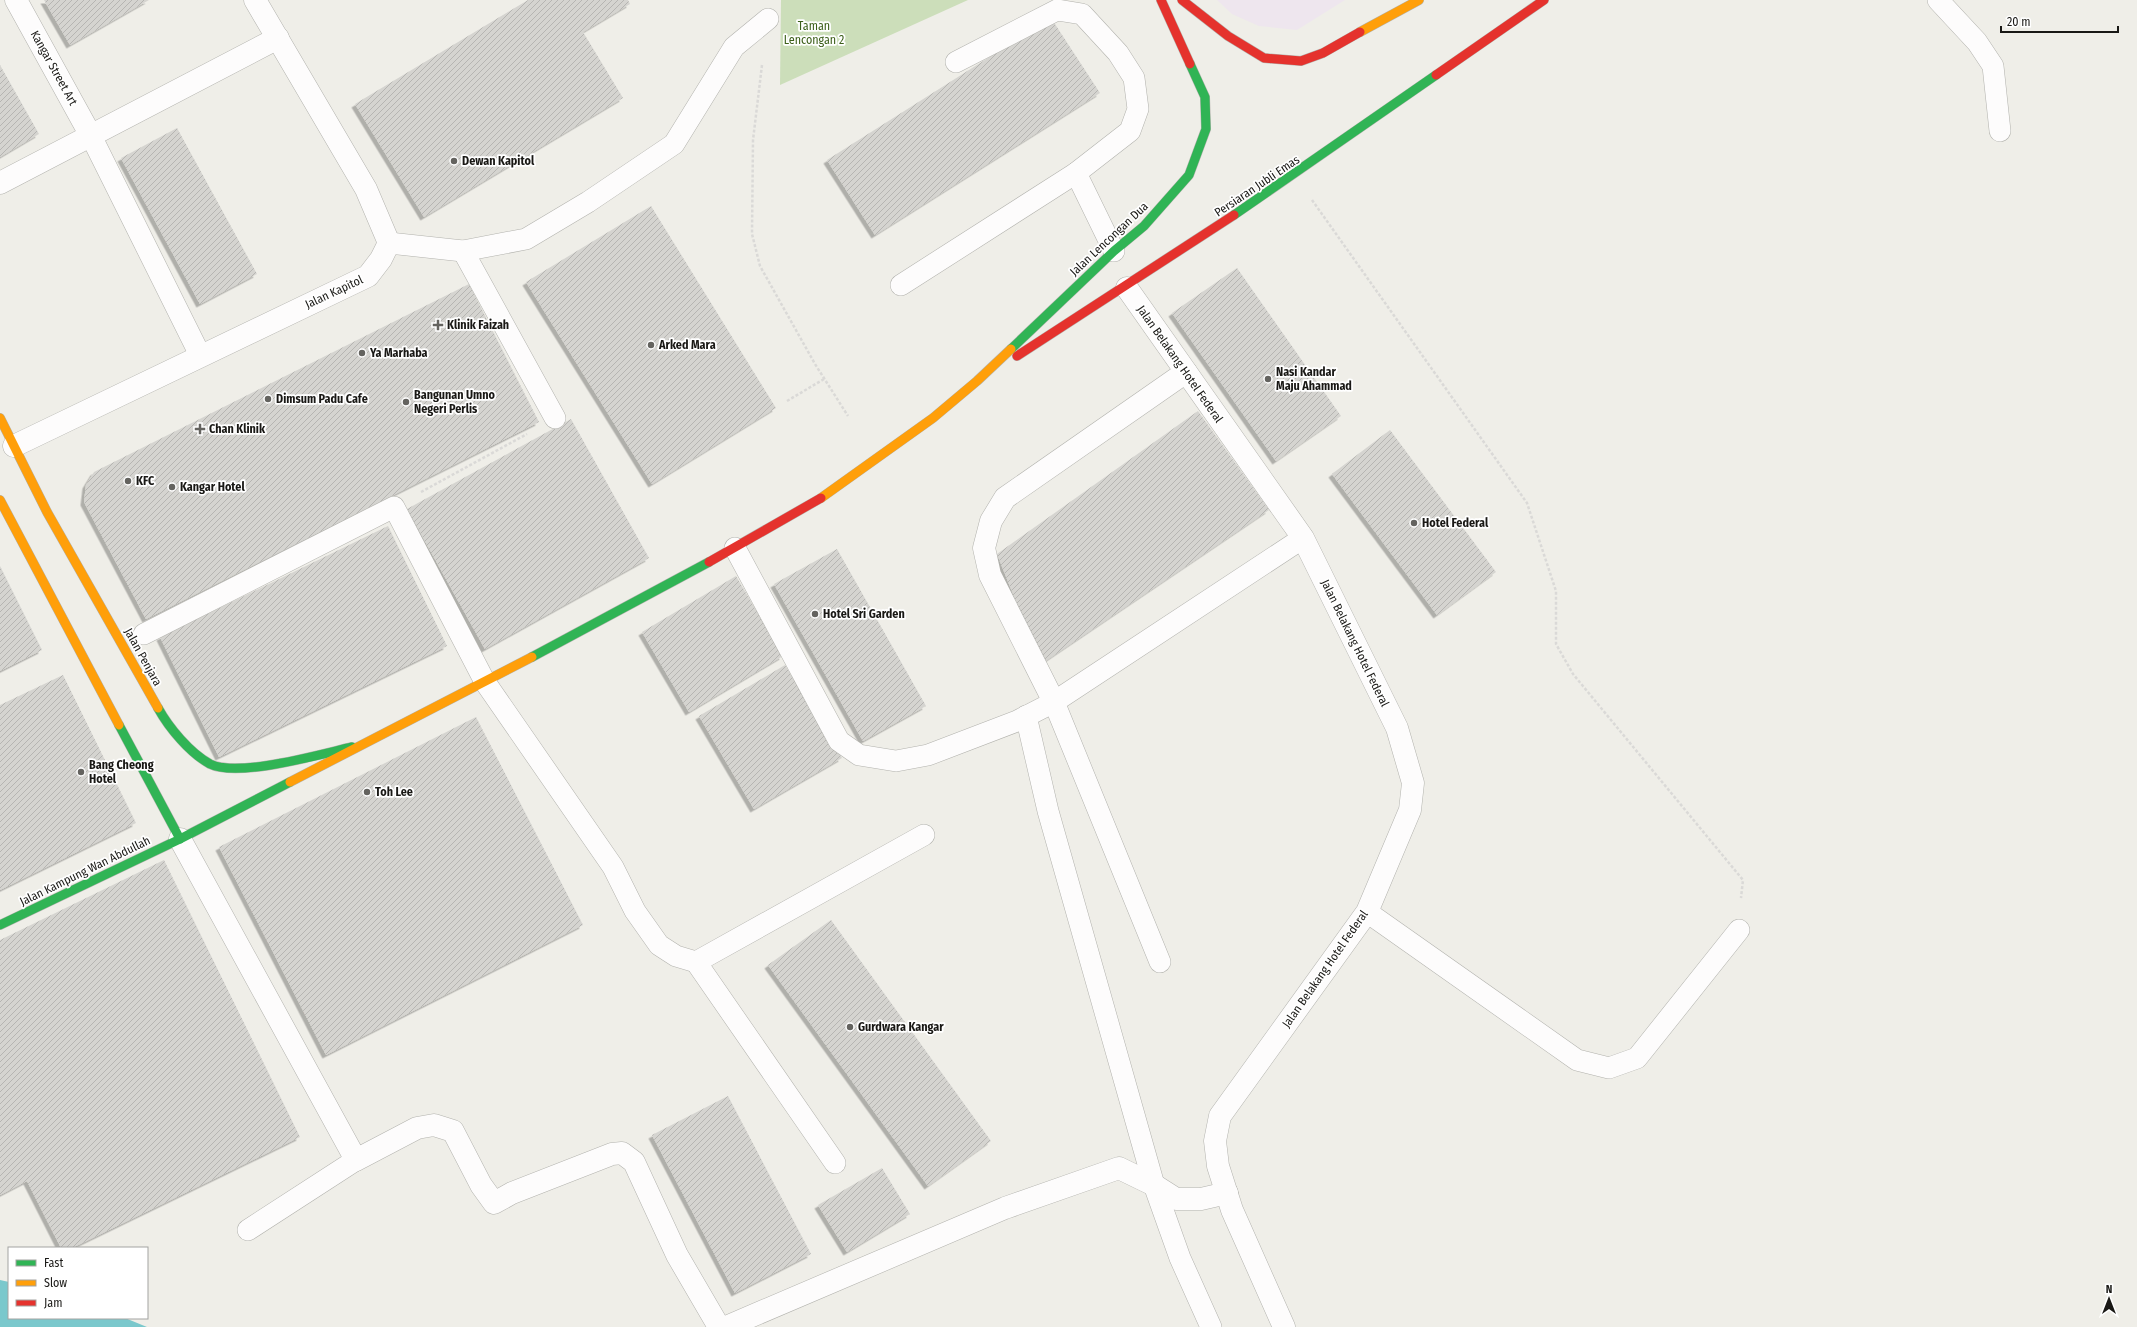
<svg xmlns="http://www.w3.org/2000/svg" width="2137" height="1327" viewBox="0 0 2137 1327" font-family="'Fira Sans Condensed',sans-serif">
  <style>
    .education { fill: #eee6ee }
    .park { fill: #ccdeba }
    .water { fill: #7ac8cc }
    .building { fill: url(#building-hatch); filter: url(#shadow) }
    .lines { fill: none; stroke-linecap: round; stroke-linejoin: round }
    .lane-casing { stroke: #b2b2ad; stroke-width: 22 }
    .street-casing { stroke: #b2b2ad; stroke-width: 23 }
    .fast-casing { stroke: #b2b2ad; stroke-width: 10 }
    .slow-casing { stroke: #b2b2ad; stroke-width: 10 }
    .jam-casing { stroke: #b2b2ad; stroke-width: 10 }
    .path { stroke: #dad9d7; stroke-width: 2.5; stroke-dasharray: 3 2; stroke-linecap: butt }
    .lane { stroke: #fdfcfc; stroke-width: 21 }
    .street { stroke: #fdfcfc; stroke-width: 22 }
    .fast { stroke: #30b455; stroke-width: 9 }
    .slow { stroke: #ff9f0a; stroke-width: 9 }
    .jam { stroke: #e5322d; stroke-width: 9 }
    .poi-dot { fill: #64635f; stroke: #fff; stroke-width: 1.5 }
    .labels { text-anchor: middle; stroke-width: 3.5; stroke-linejoin: round; paint-order: stroke }
    .park-label { font-size: 12px; fill: #3c5f1a; stroke: #fff }
    .street-label { font-size: 12px; fill: #191815; stroke: #fff }
    .poi-label { font-size: 12px; font-weight: bold; fill: #191815; stroke: #fff; text-anchor: start }
  </style>
  <defs>
    <pattern id="building-hatch" width="6" height="6" patternUnits="userSpaceOnUse"><rect width="6" height="6" fill="#d5d4d0"/><path d="M-1 1l2-2M0 6l6-6M5 7l2-2" fill="none" stroke="#b6b5b2"/></pattern>
    <filter id="shadow"><feDropShadow dx="-3.5" dy="3.5" stdDeviation="0" flood-color="#0004"/></filter>
  </defs>
  <rect width="100%" height="100%" fill="#efeee8"/>
  <polygon class="education" points="1217,0 1345,0 1297,30 1259,26 1232,14"/>
  <polygon class="park" points="781,0 968,0 780,85"/>
  <polygon class="water" points="0,1280 9,1282 9,1318 125,1318 147,1327 0,1327"/>
  <g class="building">
    <polygon points="44,0 149,0 70,45"/>
    <polygon points="528,0 628,0 630,4 583,32 623,98 424,217 355,104"/>
    <polygon points="1051,18 1100,93 875,235 827,160"/>
    <polygon points="0,65 39,134 0,157"/>
    <polygon points="177,128 257,274 200,304 121,158"/>
    <polygon points="651,206 776,408 652,484 526,282"/>
    <polygon points="1237,268 1341,416 1276,461 1172,313"/>
    <polygon points="469,284 539,422 146,619 84,502 86,485 94,472"/>
    <polygon points="1198,411 1269,510 1041,664 997,554"/>
    <polygon points="571,419 649,558 485,649 407,509"/>
    <polygon points="1390,430 1496,572 1437,615 1332,474"/>
    <polygon points="388,526 447,646 219,757 160,637"/>
    <polygon points="837,549 926,706 863,741 774,584"/>
    <polygon points="0,566 42,650 0,671"/>
    <polygon points="736,576 783,656 689,712 642,632"/>
    <polygon points="785,665 842,758 754,809 699,716"/>
    <polygon points="63,675 136,823 0,890 0,705"/>
    <polygon points="476,717 583,925 326,1055 219,847"/>
    <polygon points="164,860 300,1137 72,1248 61,1248 27,1181 0,1195 0,940"/>
    <polygon points="831,920 991,1141 928,1186 768,965"/>
    <polygon points="728,1096 811,1254 735,1293 652,1135"/>
    <polygon points="882,1168 910,1214 847,1252 818,1205"/>
  </g>
  <g class="lines">
    <g class="lane-casing">
      <g id="lane">
        <polyline points="1938,0 1977,42 1993,66 2000,131"/>
        <polyline points="956,62 1057,10 1082,14 1118,53 1134,78 1138,109 1130,131 1076,173 1114,251"/>
        <polyline points="91,136 200,355"/>
        <polyline points="389,243 463,251 526,239 588,202 674,144 734,47 768,19"/>
        <polyline points="463,251 555,418"/>
        <polyline points="901,285 1076,173"/>
        <polyline points="735,548 839,741 859,755 896,761 928,755 1017,721 1054,702 1303,538"/>
        <polyline points="144,634 394,507 485,682 613,867 635,911 659,945 676,956 696,962 924,835"/>
        <polyline points="1054,702 1160,962"/>
        <polyline points="1026,716 1048,811 1154,1185 1180,1258 1211,1327"/>
        <polyline points="1367,912 1577,1060 1609,1068 1637,1058 1739,930"/>
        <polyline points="696,962 835,1163"/>
        <polyline points="248,1230 356,1160"/>
      </g>
    </g>
    <g class="street-casing">
      <g id="street">
        <polyline points="16,0 91,136"/>
        <polyline points="0,183 278,38"/>
        <polyline points="1127,288 1303,538 1397,728 1413,783 1410,810 1367,912 1220,1116 1215,1141 1218,1166 1232,1210 1284,1327"/>
        <polyline points="14,446 368,276 381,259 389,243 366,189 255,0"/>
        <polyline points="1054,702 990,575 984,548 991,521 1005,498 1186,372"/>
        <polyline points="180,839 356,1160 417,1128 434,1125 453,1131 481,1185 494,1203 512,1193 612,1154 622,1153 634,1162 677,1255 719,1327"/>
        <polyline points="726,1327 1005,1208 1119,1168 1154,1185 1176,1199 1201,1199 1227,1193"/>
      </g>
    </g>
    <g class="fast-casing">
      <g id="fast">
        <polyline points="1234,215 1436,75"/>
        <polyline points="1011,349 1114,251 1144,226 1189,175 1206,129 1205,97 1190,64"/>
        <polyline points="532,657 709,562"/>
        <path d="M158 708C169 728 190 753 210 764 238 778 321 754 352 747"/>
        <polyline points="119,725 180,839"/>
        <polyline points="0,925 180,839 290,782"/>
      </g>
    </g>
    <g class="slow-casing">
      <g id="slow">
        <polyline points="1360,32 1419,0"/>
        <polyline points="0,418 47,512 158,708"/>
        <polyline points="821,498 933,418 977,381 1011,349"/>
        <polyline points="0,500 119,725"/>
        <polyline points="290,782 532,657"/>
      </g>
    </g>
    <g class="jam-casing">
      <g id="jam">
        <polyline points="1161,0 1190,64"/>
        <polyline points="1182,0 1228,36 1264,58 1301,61 1323,53 1360,32"/>
        <polyline points="1436,75 1544,0"/>
        <polyline points="1017,356 1234,215"/>
        <polyline points="709,562 821,498"/>
      </g>
    </g>
    <g class="path">
      <polyline points="762,65 753,140 752,234 760,266 815,364 848,416"/>
      <polyline points="1312,200 1527,503 1556,591 1556,644 1573,674 1743,880 1741,898"/>
      <polyline points="787,401 824,379"/>
      <polyline points="421,492 527,434"/>
    </g>
    <use href="#lane" class="lane"/>
    <use href="#street" class="street"/>
    <use href="#fast" class="fast"/>
    <use href="#slow" class="slow"/>
    <use href="#jam" class="jam"/>
  </g>
  <g class="poi-dot">
    <circle cx="454" cy="161" r="4"/>
    <path d="M436 319h4v4h4v4h-4v4h-4v-4h-4v-4h4z"/>
    <circle cx="651" cy="345" r="4"/>
    <circle cx="362" cy="353" r="4"/>
    <circle cx="1268" cy="379" r="4"/>
    <circle cx="268" cy="399" r="4"/>
    <circle cx="406" cy="402" r="4"/>
    <path d="M198 423h4v4h4v4h-4v4h-4v-4h-4v-4h4z"/>
    <circle cx="128" cy="481" r="4"/>
    <circle cx="172" cy="487" r="4"/>
    <circle cx="1414" cy="523" r="4"/>
    <circle cx="815" cy="614" r="4"/>
    <circle cx="81" cy="772" r="4"/>
    <circle cx="367" cy="792" r="4"/>
    <circle cx="850" cy="1027" r="4"/>
  </g>
  <g class="labels">
    <g class="park-label">
      <text x="814" y="30">Taman<tspan x="814" dy="14">Lencongan 2</tspan></text>
    </g>
    <g class="street-label">
      <text transform="translate(54 68) rotate(61)" y="4">Kangar Street Art</text>
      <text transform="translate(1257 186) rotate(-34)" y="4">Persiaran Jubli Emas</text>
      <text transform="translate(1109 239) rotate(-43)" y="4">Jalan Lencongan Dua</text>
      <text transform="translate(334 292) rotate(-25)" y="4">Jalan Kapitol</text>
      <text transform="translate(1180 364) rotate(55)" y="4">Jalan Belakang Hotel Federal</text>
      <text transform="translate(1355 643) rotate(64)" y="4">Jalan Belakang Hotel Federal</text>
      <text transform="translate(143 657) rotate(61)" y="4">Jalan Penjara</text>
      <text transform="translate(85 871) rotate(-26)" y="4">Jalan Kampung Wan Abdullah</text>
      <text transform="translate(1325 969) rotate(-55)" y="4">Jalan Belakang Hotel Federal</text>
    </g>
    <g class="poi-label">
      <text x="462" y="165">Dewan Kapitol</text>
      <text x="447" y="329">Klinik Faizah</text>
      <text x="659" y="349">Arked Mara</text>
      <text x="370" y="357">Ya Marhaba</text>
      <text x="1276" y="376">Nasi Kandar<tspan x="1276" dy="14">Maju Ahammad</tspan></text>
      <text x="414" y="399">Bangunan Umno<tspan x="414" dy="14">Negeri Perlis</tspan></text>
      <text x="276" y="403">Dimsum Padu Cafe</text>
      <text x="209" y="433">Chan Klinik</text>
      <text x="136" y="485">KFC</text>
      <text x="180" y="491">Kangar Hotel</text>
      <text x="1422" y="527">Hotel Federal</text>
      <text x="823" y="618">Hotel Sri Garden</text>
      <text x="89" y="769">Bang Cheong<tspan x="89" dy="14">Hotel</tspan></text>
      <text x="375" y="796">Toh Lee</text>
      <text x="858" y="1031">Gurdwara Kangar</text>
    </g>
  </g>
  <rect x="8" y="1247" width="140" height="72" fill="#ffffff" stroke="#a3a3a1"/>
  <rect x="16" y="1260" width="20" height="6" fill="#30b455" stroke="#a3a3a1"/>
  <text x="44" y="1267" font-size="12" fill="#191815">Fast</text>
  <rect x="16" y="1280" width="20" height="6" fill="#ff9f0a" stroke="#a3a3a1"/>
  <text x="44" y="1287" font-size="12" fill="#191815">Slow</text>
  <rect x="16" y="1300" width="20" height="6" fill="#e5322d" stroke="#a3a3a1"/>
  <text x="44" y="1307" font-size="12" fill="#191815">Jam</text>
  <g transform="translate(2109 1299)" stroke="#ffffff" stroke-width="3" paint-order="stroke">
  <path d="M0-3L7 15L0 10L-7 15Z" fill="#191815"/>
  <text y="-6" font-size="11" font-weight="bold" text-anchor="middle" fill="#191815">N</text>
  </g>
  <path d="M2001 26v6h117v-6" fill="none" stroke="#191815" stroke-width="2"/>
  <text x="2007" y="26" font-size="12" fill="#191815" stroke="#ffffff" stroke-width="3" paint-order="stroke">20 m</text>
</svg>
